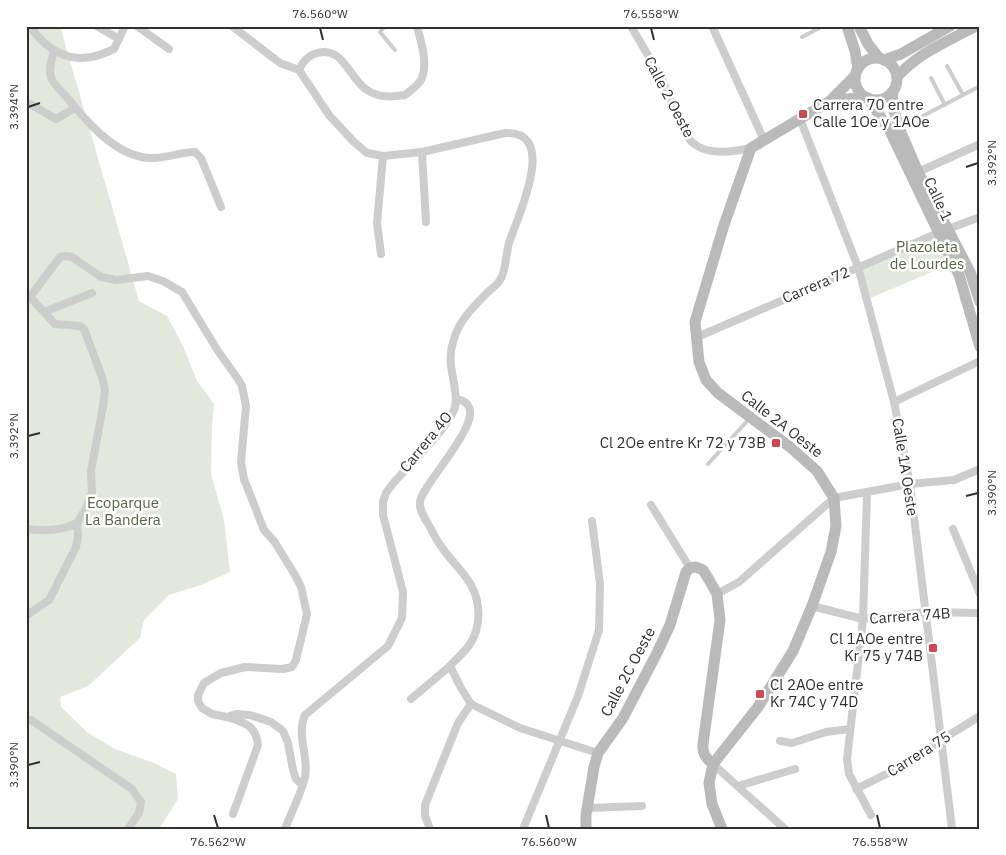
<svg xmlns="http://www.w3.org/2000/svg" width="1006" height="855" viewBox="0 0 1006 855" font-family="'IBM Plex Sans',sans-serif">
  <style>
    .green { fill: #e3e8dc }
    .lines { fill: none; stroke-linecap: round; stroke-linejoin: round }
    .lane { stroke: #cdcdcd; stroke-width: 4 }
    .street { stroke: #cdcdcd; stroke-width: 8 }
    .secondary { stroke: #bababa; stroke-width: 11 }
    .ticks { fill: none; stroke: #303030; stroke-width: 2 }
    .poi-dot { fill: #d14854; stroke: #fff; stroke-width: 2 }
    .labels { text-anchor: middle; stroke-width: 5; stroke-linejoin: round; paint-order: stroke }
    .street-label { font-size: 15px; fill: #303030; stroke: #fff }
    .poi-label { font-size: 15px; fill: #303030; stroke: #fff; text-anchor: start }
    .park-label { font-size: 15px; fill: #546642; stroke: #fff }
    .neatline { fill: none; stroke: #303030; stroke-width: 2 }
    .ticks-label { font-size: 12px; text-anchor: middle; fill: #303030 }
  </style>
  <rect width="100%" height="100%" fill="#fff"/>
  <g class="green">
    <polygon points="26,26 60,26 139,301 167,316 183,346 197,381 214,404 212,427 211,474 224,520 230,572 201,585 169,595 144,620 140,638 88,686 60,697 61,707 88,733 115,749 154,763 176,774 178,799 159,829 26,829"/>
    <polygon points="938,233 953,263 868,299 858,267"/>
  </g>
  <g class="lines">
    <g class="lane">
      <polyline points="385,26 380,32 395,50"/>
      <polyline points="802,37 823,26"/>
      <polyline points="947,66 963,95"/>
      <polyline points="931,78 945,105"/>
      <polyline points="919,118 980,86"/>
      <polyline points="708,464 749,419"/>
    </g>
    <g class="street">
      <path d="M30 26C44 47 65 62 91 57 99 56 107 52 114 49L125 26"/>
      <polyline points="97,26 119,39"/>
      <polyline points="137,26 169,49"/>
      <path d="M232 26 280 63 299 70 329 115 353 141 367 153 383 156 422 152 505 133C560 130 517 218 509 243 506 253 506 272 500 280 497 285 491 289 487 293 472 308 458 322 453 342 451 349 450 358 451 365 452 378 459 398 454 410 441 437 411 462 391 486L386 493 383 502V515L403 592 402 618 388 646 305 715C296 735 309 756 305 777 301 795 291 812 285 829"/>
      <path d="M631 26C641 44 652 61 662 80 671 98 677 127 692 142 706 156 733 152 751 148"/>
      <polyline points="712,26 764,140"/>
      <path d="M54 51C52 60 48 68 51 77 53 84 60 90 65 95 85 120 115 156 149 158 164 159 180 152 195 152L201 158 221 207"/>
      <path d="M299 70C302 63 307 57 314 54 343 43 349 79 367 90 379 98 392 97 405 95 411 90 419 85 422 78 428 62 421 42 417 26"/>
      <polyline points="30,104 56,119 75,108"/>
      <polyline points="800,119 858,267 894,402 910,484 952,829"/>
      <polyline points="422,152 426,222"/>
      <polyline points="918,172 980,144"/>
      <polyline points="948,229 980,217"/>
      <polyline points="381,254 377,223 383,156"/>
      <polyline points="44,312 92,293"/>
      <polyline points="695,338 938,233"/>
      <path d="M456 399C502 406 421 483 420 502 419 512 427 521 431 529 434 535 437 541 441 546 450 560 463 571 471 585 481 603 481 627 470 644 465 652 456 659 450 666L461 688 471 704 520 728 598 753"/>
      <polyline points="894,402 980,361"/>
      <polyline points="867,493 863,619 847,759 849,774 871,815"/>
      <polyline points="651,505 690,568"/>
      <path d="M26 529C42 531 62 531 77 523"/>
      <polyline points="953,529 980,594"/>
      <polyline points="717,594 739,582 834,498 910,484 954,480 980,469"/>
      <polyline points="812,606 863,619 926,612 980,613"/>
      <polyline points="26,616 49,600 76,547 78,536 77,523 86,508 92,492 91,471 103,406 105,390 102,377 84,329 80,326 55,324 30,297 60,257 66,256 72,257 101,277 116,280 148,276 163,281 182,292 218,351 238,379 242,386 246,406 241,462 244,479 264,530 274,541 295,575 301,587 307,614 296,660 292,667 283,669 245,667 221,673 204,683 198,695 198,701 202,708 212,714 227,717 236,714 250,715 271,722 283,731 288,743 293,770 296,779 302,785"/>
      <polyline points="411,699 450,666"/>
      <path d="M227 717C245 723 256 725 258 745L233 814"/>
      <polyline points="31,720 132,789 141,802 139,813 128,829"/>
      <polyline points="780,741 792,743 826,732 850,729"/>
      <polyline points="713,764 785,829"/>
      <polyline points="738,786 795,769"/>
      <polyline points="856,789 911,762 941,740 980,716"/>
      <polyline points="588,808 642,806"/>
      <polyline points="430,829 425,816 425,805 458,723 471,704"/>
      <polyline points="523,829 578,696 599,630 600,584 592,521"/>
    </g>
    <g class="secondary">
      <polyline points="847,26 855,51 858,69"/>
      <polyline points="859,26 868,44 879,58"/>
      <circle cx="876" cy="79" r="21"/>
      <polyline points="884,60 901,54 950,26"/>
      <path d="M897 77C918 53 948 41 976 26"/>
      <polyline points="892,92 894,110 899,128 918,172 970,272 980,302"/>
      <polyline points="868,98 890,131 959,275 980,347"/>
      <polyline points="830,101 865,97"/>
      <path d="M586 829V815L594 767 598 753 623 718 657 653 670 625 686 572 690 568 696 567 703 570 708 578 717 594 720 620 703 744C702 754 706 758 713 764"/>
      <polyline points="722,829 712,804 709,783 713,764 758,707 793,651 812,606 831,552 836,526 834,498 817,471 790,447 718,393 706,380 699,362 695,322 724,225 751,148 830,101 855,76"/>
    </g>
  </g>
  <path class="ticks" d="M320 28 323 40M651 28 654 40M28 107 40 103M966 167 978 163M28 436 40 433M966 496 978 493M28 765 40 762M214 815 218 828M546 815 549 828M877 815 880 828"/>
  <g class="poi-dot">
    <rect x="798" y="109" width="10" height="10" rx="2.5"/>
    <rect x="771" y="438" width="10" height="10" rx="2.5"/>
    <rect x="928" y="643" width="10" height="10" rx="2.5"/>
    <rect x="755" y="689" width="10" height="10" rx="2.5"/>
  </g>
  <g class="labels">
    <g class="street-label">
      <text transform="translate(669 97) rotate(62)" y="5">Calle 2 Oeste</text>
      <text transform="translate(938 199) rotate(65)" y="5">Calle 1</text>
      <text transform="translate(816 285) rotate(-23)" y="5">Carrera 72</text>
      <text transform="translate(782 424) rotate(38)" y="5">Calle 2A Oeste</text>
      <text transform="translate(426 442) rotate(-51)" y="5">Carrera 4O</text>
      <text transform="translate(905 467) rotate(81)" y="5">Calle 1A Oeste</text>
      <text transform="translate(910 616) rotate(-4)" y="5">Carrera 74B</text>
      <text transform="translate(628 672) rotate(-62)" y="5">Calle 2C Oeste</text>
      <text transform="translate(919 754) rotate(-32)" y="5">Carrera 75</text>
    </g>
    <g class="poi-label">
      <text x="813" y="110">Carrera 70 entre<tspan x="813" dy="17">Calle 1Oe y 1AOe</tspan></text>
      <text x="766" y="448" text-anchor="end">Cl 2Oe entre Kr 72 y 73B</text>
      <text x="923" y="644" text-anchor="end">Cl 1AOe entre<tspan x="923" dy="17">Kr 75 y 74B</tspan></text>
      <text x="770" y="690">Cl 2AOe entre<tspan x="770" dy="17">Kr 74C y 74D</tspan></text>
    </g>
    <g class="park-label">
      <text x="927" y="252">Plazoleta<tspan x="927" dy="17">de Lourdes</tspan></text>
      <text x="123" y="508">Ecoparque<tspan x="123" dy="17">La Bandera</tspan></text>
    </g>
  </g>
  <rect width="1006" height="855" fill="none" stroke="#ffffff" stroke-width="55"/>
  <rect x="28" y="28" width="950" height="800" class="neatline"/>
  <g class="ticks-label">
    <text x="320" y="18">76.560°W</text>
    <text x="651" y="18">76.558°W</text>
    <text transform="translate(14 107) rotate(-90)" y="4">3.394°N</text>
    <text transform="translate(992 163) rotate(-90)" y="4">3.392°N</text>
    <text transform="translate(14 436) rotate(-90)" y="4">3.392°N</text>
    <text transform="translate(992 493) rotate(-90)" y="4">3.390°N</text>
    <text transform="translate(14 765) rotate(-90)" y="4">3.390°N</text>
    <text x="218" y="846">76.562°W</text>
    <text x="549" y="846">76.560°W</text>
    <text x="880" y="846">76.558°W</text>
  </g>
</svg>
